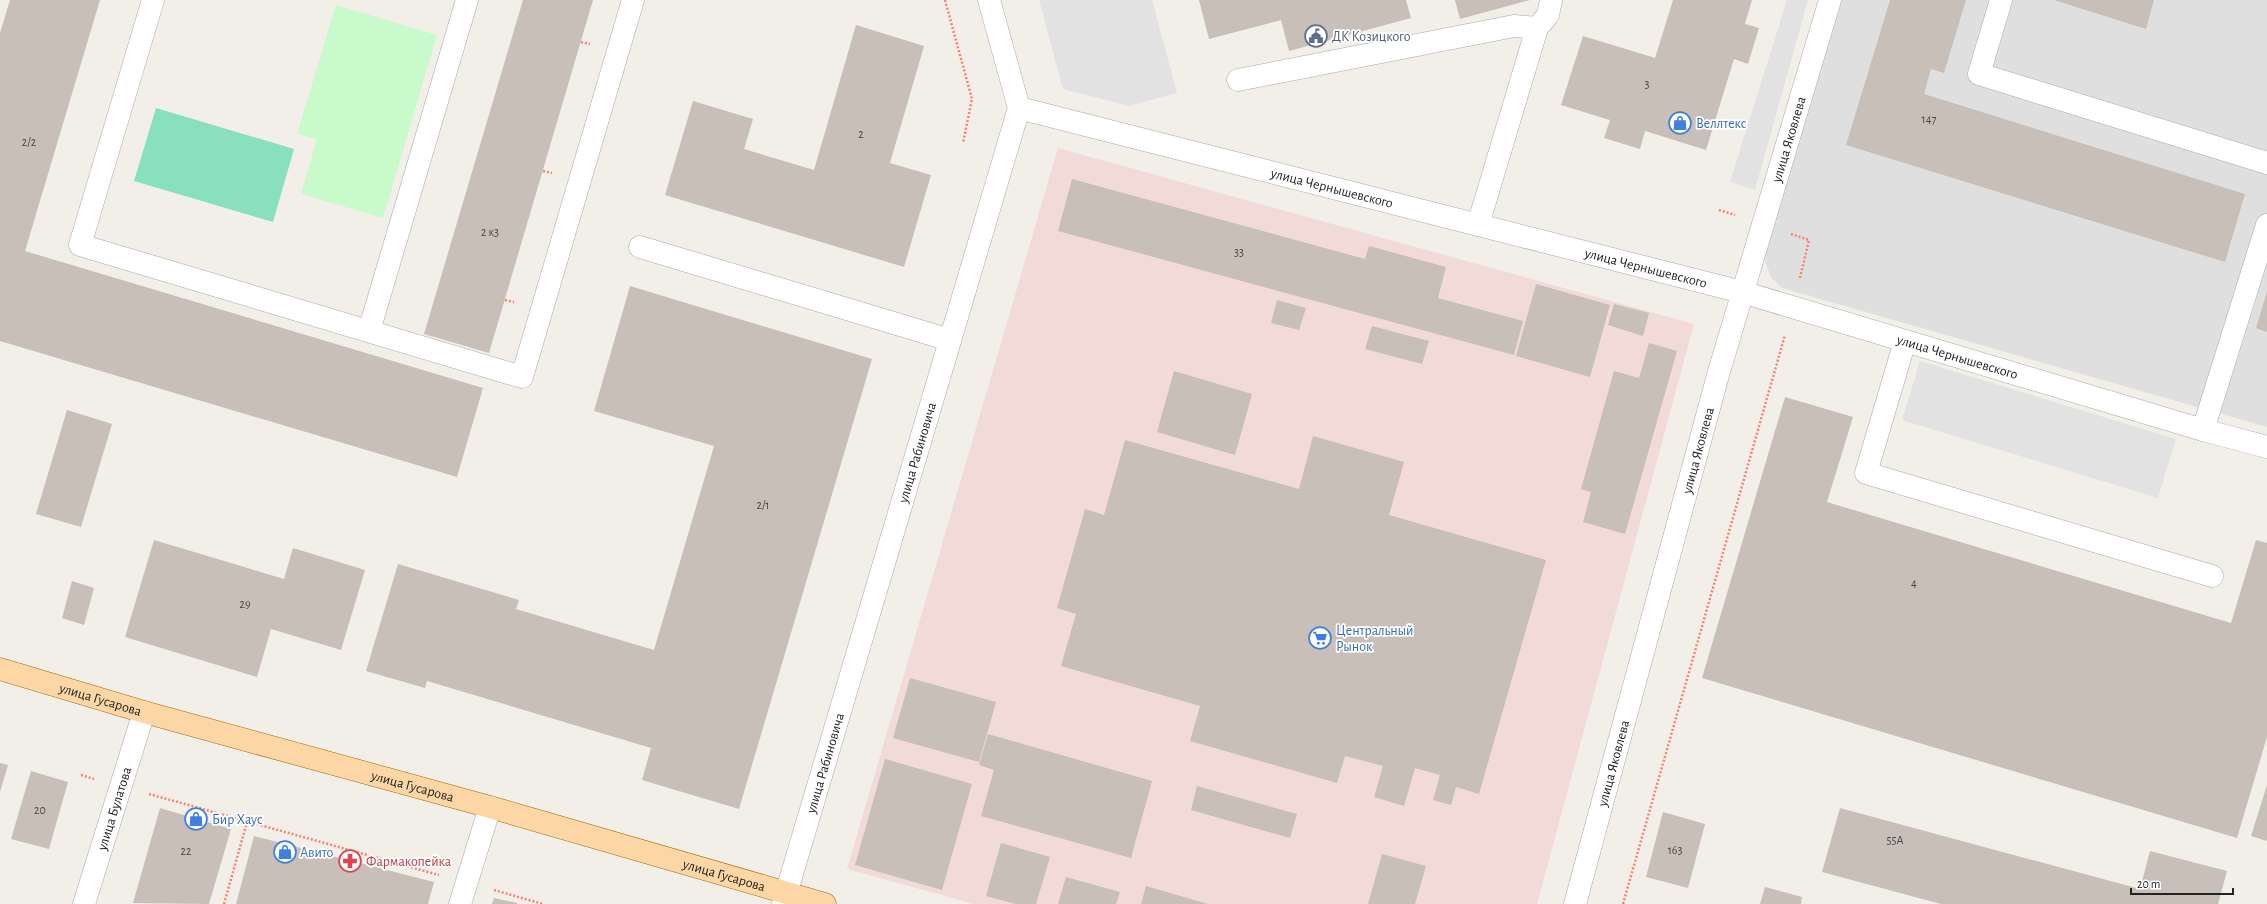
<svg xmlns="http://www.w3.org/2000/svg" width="2267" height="904" viewBox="0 0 2267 904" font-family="'Alegreya Sans',sans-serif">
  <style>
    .residential { fill: #e0dfdf }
    .commercial { fill: #f2dad9 }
    .park { fill: #c8facc }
    .pitch { fill: #88e0be }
    .parking { fill: #e2e2e2 }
    .building { fill: #c7bfb8 }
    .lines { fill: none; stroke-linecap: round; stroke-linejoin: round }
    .minor-casing { stroke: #a9a9a9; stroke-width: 23 }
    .major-casing { stroke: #a06b00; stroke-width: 23 }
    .path { stroke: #fa8072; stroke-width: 2.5; stroke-dasharray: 2 2; stroke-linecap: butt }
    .minor { stroke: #fff; stroke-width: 22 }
    .major { stroke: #fcd6a4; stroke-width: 22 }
    .labels { text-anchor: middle; stroke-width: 3.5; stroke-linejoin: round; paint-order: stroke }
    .number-label { font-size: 12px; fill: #4b4948 }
    .service-label { font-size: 14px; fill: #4e5e75; stroke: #fff; text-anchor: start }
    .shop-label { font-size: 14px; fill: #366cbe; stroke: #fff; text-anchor: start }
    .street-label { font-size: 14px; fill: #222; stroke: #fff }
    .health-label { font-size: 14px; fill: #be3a42; stroke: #fff; text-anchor: start }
  </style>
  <rect width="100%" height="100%" fill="#f2efe9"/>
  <polygon class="residential" points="1839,0 2267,0 2267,427 1782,288 1771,277 1766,264 1765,247"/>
  <polygon class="commercial" points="1058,148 1694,324 1537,904 974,904 847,869"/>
  <polygon class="park" points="336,5 437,35 383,218 301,194 317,139 297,134"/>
  <polygon class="pitch" points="156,108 294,149 273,222 134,181"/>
  <g class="parking">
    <polygon points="1039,0 1152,0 1177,93 1129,106 1063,89"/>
    <polygon points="1787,0 1808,0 1755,190 1730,182"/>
    <polygon points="1920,361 2176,439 2158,498 1902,420"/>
  </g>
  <g class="building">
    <polygon points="10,0 100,0 25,251 483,388 457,477 0,341 0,33"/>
    <polygon points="523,0 593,0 489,353 424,334"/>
    <polygon points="1199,0 1406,0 1411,18 1289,51 1281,20 1209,39"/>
    <polygon points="1455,0 1530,0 1460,19"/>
    <polygon points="1673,0 1752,0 1745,24 1759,28 1748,64 1734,59 1706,150 1645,131 1640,149 1604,138 1610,120 1561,105 1583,36 1655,58"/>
    <polygon points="1890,0 1966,0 1944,73 1931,69 1924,94 2245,194 2225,262 1846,145"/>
    <polygon points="2054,0 2154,0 2146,29"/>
    <polygon points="856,25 924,46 890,163 931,175 904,267 665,195 693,101 753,119 744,149 814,170"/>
    <polygon points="1072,179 1365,259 1369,246 1446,267 1438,298 1523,321 1514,355 1058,231"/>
    <polygon points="1536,284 1610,305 1590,377 1516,356"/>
    <polygon points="630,286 872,359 739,809 642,780 651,748 427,681 425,688 366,671 398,564 519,600 516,609 654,650 714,446 594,411"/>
    <polygon points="2267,292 2267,332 2256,328"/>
    <polygon points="1277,300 1306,308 1299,330 1271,323"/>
    <polygon points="1614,304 1649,313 1643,336 1608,325"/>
    <polygon points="1372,326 1429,341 1422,364 1365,349"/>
    <polygon points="1649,343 1677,351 1625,534 1583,522 1591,492 1581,489 1614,371 1639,378"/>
    <polygon points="1174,371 1252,394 1235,455 1157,432"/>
    <polygon points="1785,397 1853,417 1827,502 2231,623 2256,540 2267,543 2267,737 2237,838 1702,678"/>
    <polygon points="67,410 112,424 81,527 36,514"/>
    <polygon points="1313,436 1404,462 1389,515 1546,560 1479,794 1456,787 1451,805 1433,800 1440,775 1415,768 1404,806 1374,797 1383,766 1345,756 1337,783 1190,741 1200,706 1061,666 1076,614 1057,608 1085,509 1104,515 1125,440 1299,489"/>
    <polygon points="154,540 284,579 293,548 365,570 341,650 271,629 257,677 125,637"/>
    <polygon points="72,581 94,588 84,625 62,618"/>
    <polygon points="910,678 996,702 979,762 893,738"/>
    <polygon points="988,734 1152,781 1131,858 981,816 994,770 979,765"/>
    <polygon points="885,759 972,784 942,890 855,865"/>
    <polygon points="0,763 8,765 0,792"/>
    <polygon points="31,771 68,782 49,849 11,839"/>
    <polygon points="2267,785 2267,841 2251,836"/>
    <polygon points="1197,786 1297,814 1290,838 1191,810"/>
    <polygon points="160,808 231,829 209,904 133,903"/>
    <polygon points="1840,808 2140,889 2150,851 2227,871 2218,904 1941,904 1822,872"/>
    <polygon points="1663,812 1705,824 1688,888 1646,877"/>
    <polygon points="254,836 434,882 428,904 236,904"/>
    <polygon points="1001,843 1050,857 1036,904 1016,904 986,896"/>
    <polygon points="1382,854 1426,866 1415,904 1368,904"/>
    <polygon points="1066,877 1120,892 1116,904 1058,904"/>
    <polygon points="1146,886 1208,904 1141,904"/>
    <polygon points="1765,887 1802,897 1801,904 1760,904"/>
    <polygon points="494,898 517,903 517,904 492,904"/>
  </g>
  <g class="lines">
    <g class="minor-casing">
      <g id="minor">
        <polyline points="153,0 80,245 522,377 633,0"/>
        <polyline points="2001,0 1979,74 2267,163"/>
        <polyline points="1238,80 1514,26 1537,28"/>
        <path id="s1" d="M1019 108 1742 292 2203 430 2267 447"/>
        <polyline points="1478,225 1537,28 1548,15 1551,0"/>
        <polyline points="640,247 950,340"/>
        <polyline points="369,331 467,0"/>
        <polyline points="1905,341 1866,473 2212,576"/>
        <polyline points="2203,430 2267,225"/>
        <path id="s2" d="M84 904 144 712"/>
        <polyline points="460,904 490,807"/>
        <path id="s3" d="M783 904 1019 108 989 0"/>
        <path id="s4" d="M1575 904 1718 375 1830 0"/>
      </g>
    </g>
    <g class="major-casing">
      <g id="major">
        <path id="s5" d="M0 669 144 712 490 807 825 904"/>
      </g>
    </g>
    <g class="path">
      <polyline points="945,0 972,99 963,143"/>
      <polyline points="581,42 590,44"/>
      <polyline points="543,171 552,173"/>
      <polyline points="1719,210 1735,215"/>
      <polyline points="1791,234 1809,240 1800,278"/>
      <polyline points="505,300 514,302"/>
      <polyline points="81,775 94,779"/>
      <polyline points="149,794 439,875"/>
      <polyline points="494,890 543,904"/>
      <polyline points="224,904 247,822"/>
      <polyline points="1623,904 1785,335"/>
    </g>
    <use href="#minor" class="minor"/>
    <use href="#major" class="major"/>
  </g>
  <defs>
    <g id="civic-ring" transform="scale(1.15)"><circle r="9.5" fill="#fff" stroke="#5c6f8a" stroke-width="1.5"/><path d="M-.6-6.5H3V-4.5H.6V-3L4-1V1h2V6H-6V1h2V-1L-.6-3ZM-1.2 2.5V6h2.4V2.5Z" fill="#5c6f8a"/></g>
    <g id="shop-ring" transform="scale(1.15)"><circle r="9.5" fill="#fff" stroke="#3f7fe0" stroke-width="1.5"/><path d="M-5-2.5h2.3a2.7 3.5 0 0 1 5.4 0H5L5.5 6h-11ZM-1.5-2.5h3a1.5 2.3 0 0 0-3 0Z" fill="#3f7fe0"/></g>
    <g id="supermarket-ring" transform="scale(1.15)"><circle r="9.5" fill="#fff" stroke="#3f7fe0" stroke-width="1.5"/><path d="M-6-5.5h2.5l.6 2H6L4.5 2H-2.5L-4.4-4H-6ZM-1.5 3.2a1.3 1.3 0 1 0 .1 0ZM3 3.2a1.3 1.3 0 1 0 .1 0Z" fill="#3f7fe0"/></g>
    <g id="pharmacy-ring" transform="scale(1.15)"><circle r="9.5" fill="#fff" stroke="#e0444e" stroke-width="1.5"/><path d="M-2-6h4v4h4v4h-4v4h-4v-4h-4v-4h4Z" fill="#e0444e"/></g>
  </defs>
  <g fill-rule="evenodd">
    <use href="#civic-ring" x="1316" y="36"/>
    <use href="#shop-ring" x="1680" y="123"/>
    <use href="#supermarket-ring" x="1320" y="638"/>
    <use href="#shop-ring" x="196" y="819"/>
    <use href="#shop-ring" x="285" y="852"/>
    <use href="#pharmacy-ring" x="350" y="861"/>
  </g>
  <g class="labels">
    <g class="number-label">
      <text x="1647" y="88">3</text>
      <text x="1929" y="123">147</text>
      <text x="861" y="138">2</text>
      <text x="29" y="146">2/2</text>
      <text x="490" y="236">2 к3</text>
      <text x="1239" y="256">33</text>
      <text x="763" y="509">2/1</text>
      <text x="1914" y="587">4</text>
      <text x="245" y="608">29</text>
      <text x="40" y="814">20</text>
      <text x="1895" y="844">55А</text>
      <text x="1675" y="854">163</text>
      <text x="186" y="855">22</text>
    </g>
    <g class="service-label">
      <text x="1332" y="41">ДК Козицкого</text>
    </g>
    <g class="shop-label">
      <text x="1696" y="128">Веллтекс</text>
      <text x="1336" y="635">Центральный<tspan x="1336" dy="16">Рынок</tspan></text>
      <text x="212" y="824">Бир Хаус</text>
      <text x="300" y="857">Авито</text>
    </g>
    <g class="street-label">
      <text dy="5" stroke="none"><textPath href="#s4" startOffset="794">улица Яковлева</textPath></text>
      <text dy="5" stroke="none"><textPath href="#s1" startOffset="323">улица Чернышевского</textPath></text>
      <text dy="5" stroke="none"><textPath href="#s1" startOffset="647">улица Чернышевского</textPath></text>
      <text dy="5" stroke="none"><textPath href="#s1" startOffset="971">улица Чернышевского</textPath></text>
      <text dy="5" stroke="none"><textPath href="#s4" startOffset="470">улица Яковлева</textPath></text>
      <text dy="5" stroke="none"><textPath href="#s3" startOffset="471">улица Рабиновича</textPath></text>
      <text dy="5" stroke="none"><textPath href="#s5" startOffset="105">улица Гусарова</textPath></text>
      <text dy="5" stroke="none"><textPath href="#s3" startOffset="147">улица Рабиновича</textPath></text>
      <text dy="5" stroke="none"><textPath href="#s4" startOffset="146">улица Яковлева</textPath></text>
      <text dy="5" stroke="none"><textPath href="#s5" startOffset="429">улица Гусарова</textPath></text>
      <text dy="5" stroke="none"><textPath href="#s2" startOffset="100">улица Булатова</textPath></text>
      <text dy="5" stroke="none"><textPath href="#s5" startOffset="753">улица Гусарова</textPath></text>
    </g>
    <g class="health-label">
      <text x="366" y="866">Фармакопейка</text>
    </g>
  </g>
  <path d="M2131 888v6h102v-6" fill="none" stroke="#222222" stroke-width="2"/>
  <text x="2137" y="888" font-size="12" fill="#222222" stroke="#ffffff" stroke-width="3" paint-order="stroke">20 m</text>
</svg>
